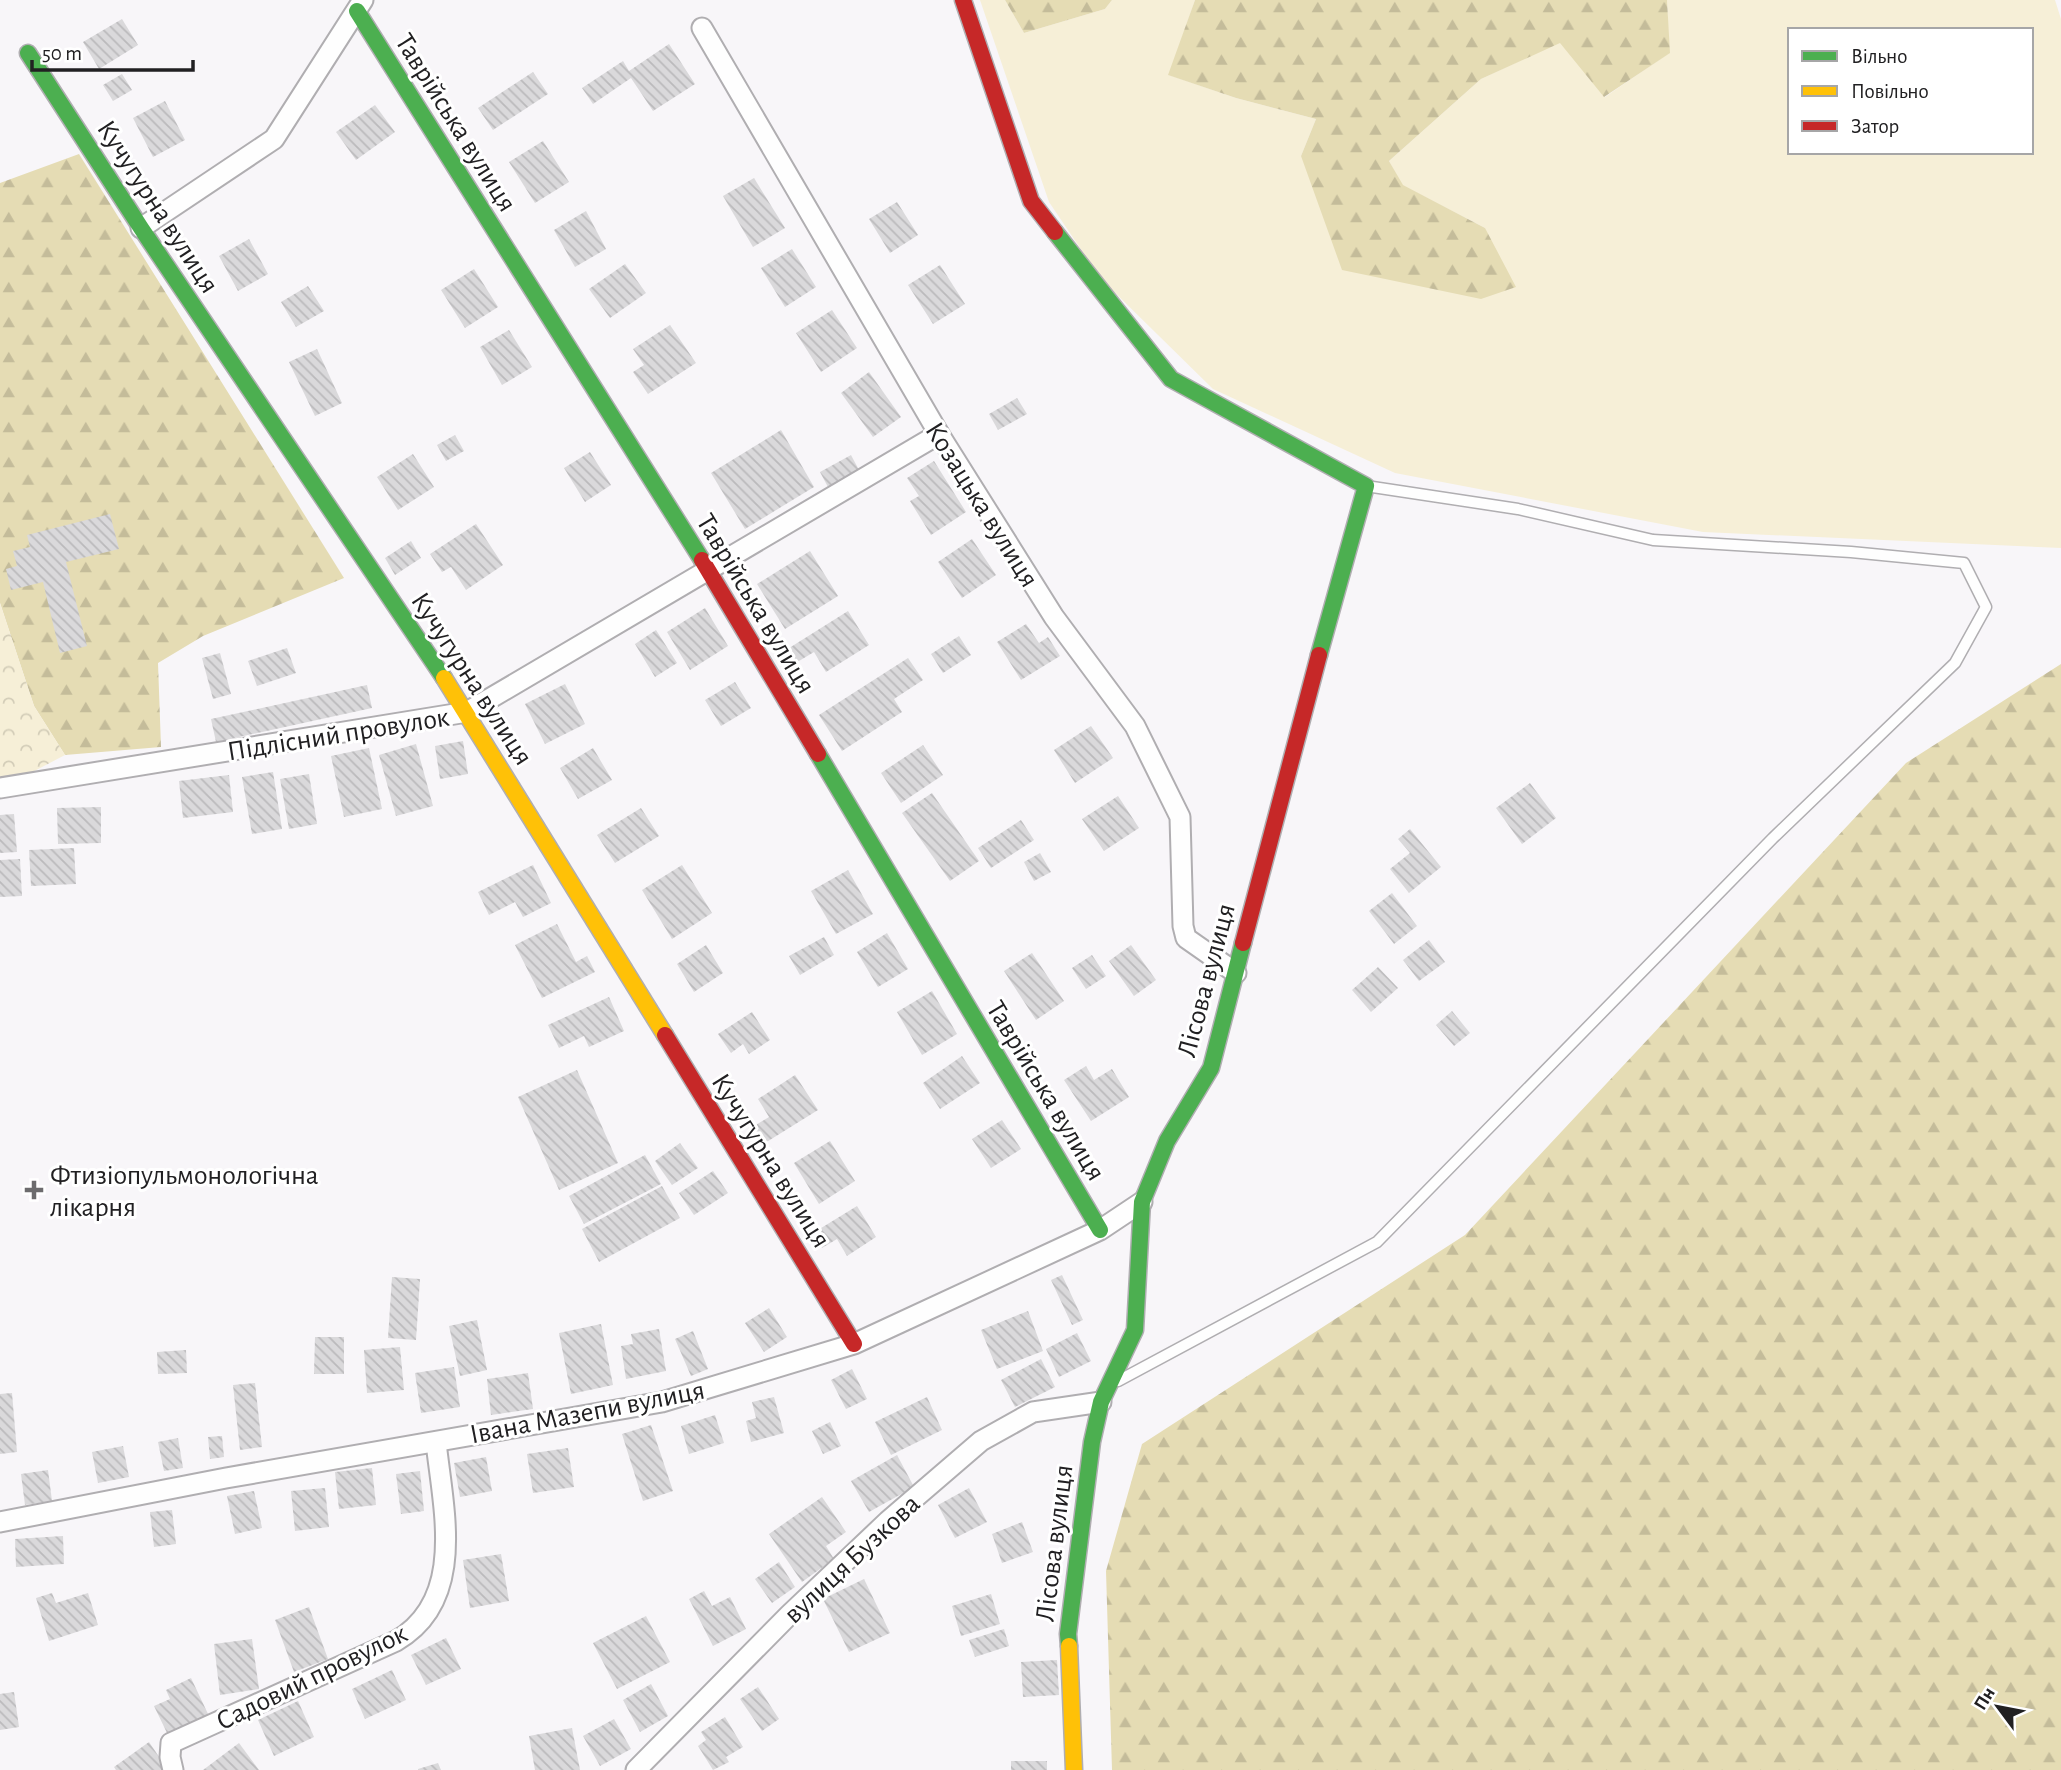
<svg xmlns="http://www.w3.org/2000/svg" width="2061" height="1770" viewBox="0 0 2061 1770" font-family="'Alegreya Sans',sans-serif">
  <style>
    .grass { fill: #f6efd7; fill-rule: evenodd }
    .forest { fill: url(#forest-firs) }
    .park { fill: url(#park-crowns) }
    .building { fill: url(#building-back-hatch) }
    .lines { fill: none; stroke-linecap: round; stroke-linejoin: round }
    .lane-casing { stroke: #b0aeb1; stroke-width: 13 }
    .street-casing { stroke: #b0aeb1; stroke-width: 23 }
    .fast-casing { stroke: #b0aeb1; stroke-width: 19 }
    .slow-casing { stroke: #b0aeb1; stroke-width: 19 }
    .jam-casing { stroke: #b0aeb1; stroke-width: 19 }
    .lane { stroke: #fefefe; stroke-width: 10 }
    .street { stroke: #fefefe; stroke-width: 19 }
    .fast { stroke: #4caf50; stroke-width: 16 }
    .slow { stroke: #ffc107; stroke-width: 16 }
    .jam { stroke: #c62828; stroke-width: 16 }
    .poi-dot { fill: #6c6b6d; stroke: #fff; stroke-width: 2.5 }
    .labels { text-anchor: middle; stroke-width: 6; stroke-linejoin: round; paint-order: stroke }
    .street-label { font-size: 28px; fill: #212022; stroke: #fff }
    .poi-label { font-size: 28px; fill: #212022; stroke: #fff; text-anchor: start }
  </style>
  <defs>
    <pattern id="forest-firs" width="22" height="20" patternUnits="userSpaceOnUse" patternTransform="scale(1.75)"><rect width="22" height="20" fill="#e5dcb4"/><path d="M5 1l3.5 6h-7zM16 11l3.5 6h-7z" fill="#c4bc9a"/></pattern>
    <pattern id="park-crowns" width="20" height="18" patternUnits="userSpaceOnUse" patternTransform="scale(1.75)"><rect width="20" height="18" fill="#f6efd7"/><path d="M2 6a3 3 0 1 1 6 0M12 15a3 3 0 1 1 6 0" fill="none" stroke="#d3cdb8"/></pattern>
    <pattern id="building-back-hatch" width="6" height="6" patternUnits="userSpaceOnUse" patternTransform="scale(1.75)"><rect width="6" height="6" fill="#dad9db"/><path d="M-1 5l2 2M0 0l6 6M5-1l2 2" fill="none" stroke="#bbbabc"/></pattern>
  </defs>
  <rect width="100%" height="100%" fill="#f8f6f9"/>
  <path class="grass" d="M980 0H1005L1024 33 1105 9 1112 0H1195L1169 75 1236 98 1316 119 1301 156 1485 228 1402 185 1389 161 1481 79 1560 42 1605 97 1669 53 1667 0H2055L2061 19V548L1703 532 1395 473 1213 389 1101 279 1049 202ZM1790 30H2031V152H1790Z"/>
  <g class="forest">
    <polygon points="1005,0 1112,0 1105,9 1024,33"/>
    <polygon points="1195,0 1667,0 1670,53 1604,97 1560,43 1481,79 1389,161 1403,185 1485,228 1516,287 1481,299 1342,270 1301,156 1316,119 1236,98 1168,75"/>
    <polygon points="79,154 344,578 203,636 158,663 161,747 65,755 34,706 0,603 0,183"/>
    <polygon points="2061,664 2061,1770 1112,1770 1106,1571 1142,1444 1465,1235 1906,763"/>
  </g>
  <polygon class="park" points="0,603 34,706 65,755 0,789"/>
  <g class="building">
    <polygon points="122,19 138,45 99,69 83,42"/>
    <polygon points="669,44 695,84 653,111 631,78 593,104 582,88 623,61 629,71"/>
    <polygon points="533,72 548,94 493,130 478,108"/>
    <polygon points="122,74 132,90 113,101 103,85"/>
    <polygon points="165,101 185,140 153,157 133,118"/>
    <polygon points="375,105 395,132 356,160 336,132"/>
    <polygon points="543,141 569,182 535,203 509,162"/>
    <polygon points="754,178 785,228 753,247 723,196"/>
    <polygon points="897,202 918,235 890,253 869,219"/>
    <polygon points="586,211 606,249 575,267 554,230"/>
    <polygon points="249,239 268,274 238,291 219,256"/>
    <polygon points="792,249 816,287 785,307 761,268"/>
    <polygon points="625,264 646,293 610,318 589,289"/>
    <polygon points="940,265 965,304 933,324 908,285"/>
    <polygon points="474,269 498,307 465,328 441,290"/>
    <polygon points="308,286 324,311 296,327 281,302"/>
    <polygon points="832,310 857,348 821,372 796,333"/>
    <polygon points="670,325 696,363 648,394 633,372 644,365 633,349"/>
    <polygon points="509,330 532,367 502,385 480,347"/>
    <polygon points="317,349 342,403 315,416 289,362"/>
    <polygon points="869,372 901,417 873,437 841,393"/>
    <polygon points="1017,398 1027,414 998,430 989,414"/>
    <polygon points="781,430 814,487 745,529 711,473"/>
    <polygon points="455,435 464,451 446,461 437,445"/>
    <polygon points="590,452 611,485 585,502 564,468"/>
    <polygon points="413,454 434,487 398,510 377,477"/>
    <polygon points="851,455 860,472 829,489 820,472"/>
    <polygon points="934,461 966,512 931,535 910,501 919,496 907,478"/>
    <polygon points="110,514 119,549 66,562 87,646 60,653 43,582 11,590 6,569 17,566 13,551 30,547 27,535"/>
    <polygon points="476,524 503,565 466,590 451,567 442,572 430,554"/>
    <polygon points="972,539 996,575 962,598 938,562"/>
    <polygon points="411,541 421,558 395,575 385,558"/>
    <polygon points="810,551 838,596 785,629 757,584"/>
    <polygon points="705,608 728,646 690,670 667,632"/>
    <polygon points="848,611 869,645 826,672 814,652 794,664 786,650"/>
    <polygon points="1026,624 1039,643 1048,637 1060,656 1021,680 997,642"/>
    <polygon points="656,630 677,663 655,677 635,644"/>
    <polygon points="959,636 971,655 943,673 931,654"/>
    <polygon points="287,648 296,673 257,686 248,661"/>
    <polygon points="220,653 231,694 213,699 202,658"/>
    <polygon points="908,658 923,680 894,699 902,712 842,751 819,715"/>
    <polygon points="735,682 751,708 721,726 705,700"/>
    <polygon points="565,684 585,724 545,744 525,704"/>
    <polygon points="367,685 372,708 216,742 211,719"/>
    <polygon points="1091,726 1113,758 1075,783 1054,750"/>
    <polygon points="463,741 468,774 440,779 435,746"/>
    <polygon points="416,744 433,806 396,816 379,755"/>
    <polygon points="923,745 943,775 901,803 881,773"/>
    <polygon points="369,748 382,809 344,817 331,756"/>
    <polygon points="593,748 612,780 578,799 560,768"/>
    <polygon points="273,772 282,829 252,834 242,777"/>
    <polygon points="309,774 317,824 289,829 280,779"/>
    <polygon points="229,775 233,812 183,818 179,781"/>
    <polygon points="1530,783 1556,818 1522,844 1496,808"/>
    <polygon points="932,793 979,861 950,881 902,813"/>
    <polygon points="1118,796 1139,828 1104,851 1082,819"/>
    <polygon points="101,807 101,843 58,844 57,808"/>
    <polygon points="641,808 659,836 615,863 597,835"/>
    <polygon points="14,814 17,852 0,853 0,815"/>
    <polygon points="1021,820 1034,840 991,868 978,848"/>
    <polygon points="1410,829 1441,867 1409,893 1390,869 1410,853 1398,839"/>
    <polygon points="74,848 76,884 31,886 29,850"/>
    <polygon points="1040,853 1051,872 1034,881 1024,862"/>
    <polygon points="20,859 22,896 0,897 0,860"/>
    <polygon points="533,865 551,903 523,917 515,902 489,915 478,892"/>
    <polygon points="682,865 712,913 672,939 642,890"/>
    <polygon points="848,870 873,914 836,934 811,891"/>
    <polygon points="1392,893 1417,926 1394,944 1369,911"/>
    <polygon points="557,924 576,962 587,956 595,972 542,998 515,945"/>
    <polygon points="887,933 908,969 878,987 857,952"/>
    <polygon points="824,937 834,955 800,975 789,956"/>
    <polygon points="1429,940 1445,962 1419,981 1403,960"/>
    <polygon points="706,945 723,973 694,992 677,964"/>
    <polygon points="1131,945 1156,980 1134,996 1109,961"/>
    <polygon points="1032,953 1064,1001 1036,1020 1004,971"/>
    <polygon points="1092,955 1106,976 1086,989 1072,968"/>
    <polygon points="1378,967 1398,988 1371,1012 1352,990"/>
    <polygon points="932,991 957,1034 922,1055 897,1012"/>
    <polygon points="609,997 624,1031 589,1047 584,1036 559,1048 548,1025"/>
    <polygon points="1452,1011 1470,1033 1454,1046 1436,1025"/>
    <polygon points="752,1012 770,1040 749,1054 743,1044 731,1053 718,1034"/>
    <polygon points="962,1056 980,1083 940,1109 923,1083"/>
    <polygon points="1086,1066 1094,1080 1112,1069 1129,1097 1091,1121 1064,1080"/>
    <polygon points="577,1070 618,1163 559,1190 518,1097"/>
    <polygon points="795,1075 818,1110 765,1143 754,1126 769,1117 758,1099"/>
    <polygon points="1002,1120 1021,1149 991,1168 972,1139"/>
    <polygon points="830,1141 855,1181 819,1204 794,1163"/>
    <polygon points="680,1143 698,1168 672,1185 655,1161"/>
    <polygon points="645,1155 661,1184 584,1224 569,1196"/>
    <polygon points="713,1171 728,1193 694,1215 679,1193"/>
    <polygon points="662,1186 680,1218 599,1262 582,1229"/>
    <polygon points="857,1206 876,1237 847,1256 837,1239 822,1248 813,1233"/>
    <polygon points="1062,1275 1083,1320 1072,1325 1051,1280"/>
    <polygon points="392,1277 420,1279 416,1340 388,1338"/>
    <polygon points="769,1308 787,1337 764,1352 745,1323"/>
    <polygon points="1028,1311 1043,1351 997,1369 981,1330"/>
    <polygon points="477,1320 487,1370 460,1376 449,1326"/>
    <polygon points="601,1324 613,1385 571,1394 559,1333"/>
    <polygon points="659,1329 666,1371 626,1379 621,1346 633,1344 631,1334"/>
    <polygon points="693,1331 708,1369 691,1376 675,1339"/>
    <polygon points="1077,1333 1091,1361 1059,1377 1046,1349"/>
    <polygon points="315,1337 344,1337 344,1374 314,1374"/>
    <polygon points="400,1347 404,1390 367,1393 364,1350"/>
    <polygon points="186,1350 187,1373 158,1374 157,1352"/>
    <polygon points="1041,1359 1055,1387 1015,1407 1001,1380"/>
    <polygon points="454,1367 460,1407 421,1413 415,1373"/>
    <polygon points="852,1369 867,1399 846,1409 831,1380"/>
    <polygon points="528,1373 533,1409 491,1415 487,1379"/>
    <polygon points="255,1383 262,1447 240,1450 233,1385"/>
    <polygon points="12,1393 17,1452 0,1454 0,1394"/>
    <polygon points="774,1397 784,1433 751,1442 746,1421 756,1418 752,1402"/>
    <polygon points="927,1397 942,1430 891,1455 875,1422"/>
    <polygon points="715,1415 724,1443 689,1454 681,1426"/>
    <polygon points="830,1422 841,1446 823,1454 812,1431"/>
    <polygon points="651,1425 673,1491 643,1501 622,1434"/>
    <polygon points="222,1436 224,1457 210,1459 208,1437"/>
    <polygon points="178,1438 183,1468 164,1471 158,1442"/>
    <polygon points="123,1446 129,1477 98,1483 92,1452"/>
    <polygon points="568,1448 574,1487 533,1493 527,1454"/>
    <polygon points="897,1455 914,1487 869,1512 851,1481"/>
    <polygon points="486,1457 492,1491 460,1497 454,1463"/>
    <polygon points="372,1468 376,1505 339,1509 335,1472"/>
    <polygon points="48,1470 52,1501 25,1505 21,1474"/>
    <polygon points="420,1471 424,1511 401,1514 396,1474"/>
    <polygon points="325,1488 329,1527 295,1531 291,1491"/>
    <polygon points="969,1488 987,1522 955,1538 938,1505"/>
    <polygon points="254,1491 262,1528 235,1534 227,1496"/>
    <polygon points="822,1497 846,1532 826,1546 834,1559 802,1582 769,1534"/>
    <polygon points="172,1510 176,1544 154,1547 150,1512"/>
    <polygon points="1022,1522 1033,1552 1002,1563 992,1534"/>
    <polygon points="63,1536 64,1564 16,1567 15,1539"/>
    <polygon points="501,1554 509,1601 470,1608 463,1560"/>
    <polygon points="779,1562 795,1587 772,1603 755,1579"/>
    <polygon points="864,1579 890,1633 849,1652 823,1599"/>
    <polygon points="704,1591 712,1606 730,1597 746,1629 713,1646 689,1599"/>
    <polygon points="52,1593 56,1603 88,1593 98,1625 49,1641 36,1598"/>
    <polygon points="991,1594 1000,1624 961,1636 952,1606"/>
    <polygon points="309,1607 328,1659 294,1672 275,1620"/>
    <polygon points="646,1616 670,1662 617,1689 593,1643"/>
    <polygon points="1004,1629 1009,1646 975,1657 969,1640"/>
    <polygon points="446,1638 461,1669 426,1685 411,1655"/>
    <polygon points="252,1639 259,1689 220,1695 214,1644"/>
    <polygon points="1057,1660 1059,1695 1023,1697 1021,1662"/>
    <polygon points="392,1670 406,1700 365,1719 352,1689"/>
    <polygon points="191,1678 209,1716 168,1735 154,1706 170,1699 166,1690"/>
    <polygon points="651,1684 668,1716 640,1732 623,1700"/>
    <polygon points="758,1687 779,1719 762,1731 740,1699"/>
    <polygon points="14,1692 19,1727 0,1730 0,1694"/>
    <polygon points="298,1701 314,1737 274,1756 258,1720"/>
    <polygon points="725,1717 743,1747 726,1757 729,1762 713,1770 698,1746 706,1740 701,1732"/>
    <polygon points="614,1719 631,1749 600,1766 583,1736"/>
    <polygon points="572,1728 580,1770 535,1770 529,1736"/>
    <polygon points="149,1742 168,1770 116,1770 114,1767"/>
    <polygon points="239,1743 259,1770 203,1770"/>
    <rect x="1011" y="1761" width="36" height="9"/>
    <polygon points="438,1763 441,1770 418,1770 418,1769"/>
  </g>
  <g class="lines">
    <g class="lane-casing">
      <polyline id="lane" points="1118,1381 1377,1242 1773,838 1955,663 1986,607 1964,563 1851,552 1653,540 1518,509 1366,486"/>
    </g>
    <g class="street-casing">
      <g id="street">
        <polyline points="702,28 939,434 1054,617 1135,726 1180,817 1183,926 1186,938 1236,973"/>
        <polyline points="141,228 274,139 363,0"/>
        <polyline points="0,788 467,712 939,434"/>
        <polyline points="0,1522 226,1478 662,1402 854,1344 1100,1230 1142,1202"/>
        <path d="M173 1770 170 1757 171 1743 396 1641C467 1600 443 1509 436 1442"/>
        <polyline points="636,1770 789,1615 888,1521 981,1441 1033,1412 1101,1402"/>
      </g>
    </g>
    <g class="fast-casing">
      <g id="fast">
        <polyline points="357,11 702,560"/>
        <polyline points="28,53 141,228 444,678"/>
        <polyline points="1055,232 1171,379 1366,486 1319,655"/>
        <polyline points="818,754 1100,1230"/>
        <polyline points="1069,1646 1068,1634 1092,1442 1101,1402 1135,1330 1142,1202 1167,1141 1211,1068 1243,943"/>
      </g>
    </g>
    <g class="slow-casing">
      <g id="slow">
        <polyline points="444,678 665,1035"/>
        <polyline points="1069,1646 1074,1770"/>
      </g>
    </g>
    <g class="jam-casing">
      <g id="jam">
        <polyline points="963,0 1031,201 1055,232"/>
        <polyline points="702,560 818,754"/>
        <polyline points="1243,943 1319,655"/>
        <polyline points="665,1035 854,1344"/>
      </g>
    </g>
    <use href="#lane" class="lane"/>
    <use href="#street" class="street"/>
    <use href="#fast" class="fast"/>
    <use href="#slow" class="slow"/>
    <use href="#jam" class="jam"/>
  </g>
  <path class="poi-dot" d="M30.5 1179.5h7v7h7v7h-7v7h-7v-7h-7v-7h7z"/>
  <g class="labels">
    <g class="street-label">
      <text transform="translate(457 122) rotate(58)" y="10">Таврійська вулиця</text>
      <text transform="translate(159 206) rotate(57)" y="10">Кучугурна вулиця</text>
      <text transform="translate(983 504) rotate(58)" y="10">Козацька вулиця</text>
      <text transform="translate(757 603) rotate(59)" y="10">Таврійська вулиця</text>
      <text transform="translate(473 678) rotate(57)" y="10">Кучугурна вулиця</text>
      <text transform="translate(338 733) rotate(-9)" y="10">Підлісний провулок</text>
      <text transform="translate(1205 980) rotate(-75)" y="10">Лісова вулиця</text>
      <text transform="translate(1047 1090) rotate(59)" y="10">Таврійська вулиця</text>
      <text transform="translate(772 1160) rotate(58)" y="10">Кучугурна вулиця</text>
      <text transform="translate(587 1411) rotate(-11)" y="10">Івана Мазепи вулиця</text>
      <text transform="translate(1053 1543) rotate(-83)" y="10">Лісова вулиця</text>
      <text transform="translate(851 1558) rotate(-43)" y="10">вулиця Бузкова</text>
      <text transform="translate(311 1676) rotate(-26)" y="10">Садовий провулок</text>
    </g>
    <g class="poi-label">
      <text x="50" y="1184">Фтизіопульмонологічна<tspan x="50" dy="32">лікарня</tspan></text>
    </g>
  </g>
  <rect x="1788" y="28" width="245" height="126" fill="#ffffff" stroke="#a6a6a7" stroke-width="2"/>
  <rect x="1802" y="51" width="35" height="10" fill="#4caf50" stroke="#a6a6a7" stroke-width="2"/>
  <text x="1851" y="63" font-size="21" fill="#212022">Вільно</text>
  <rect x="1802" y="86" width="35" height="10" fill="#ffc107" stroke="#a6a6a7" stroke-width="2"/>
  <text x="1851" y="98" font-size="21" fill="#212022">Повільно</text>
  <rect x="1802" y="121" width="35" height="10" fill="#c62828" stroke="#a6a6a7" stroke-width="2"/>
  <text x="1851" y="133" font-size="21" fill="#212022">Затор</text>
  <g transform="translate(1998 1707) rotate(302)" stroke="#ffffff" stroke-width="5" paint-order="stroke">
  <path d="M0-5L12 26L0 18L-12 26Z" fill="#212022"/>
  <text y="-10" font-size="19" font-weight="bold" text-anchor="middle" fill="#212022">Пн</text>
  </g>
  <path d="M32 60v10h161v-10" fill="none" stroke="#212022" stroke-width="3.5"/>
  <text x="42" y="60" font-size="21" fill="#212022" stroke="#ffffff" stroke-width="5" paint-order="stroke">50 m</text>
</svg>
